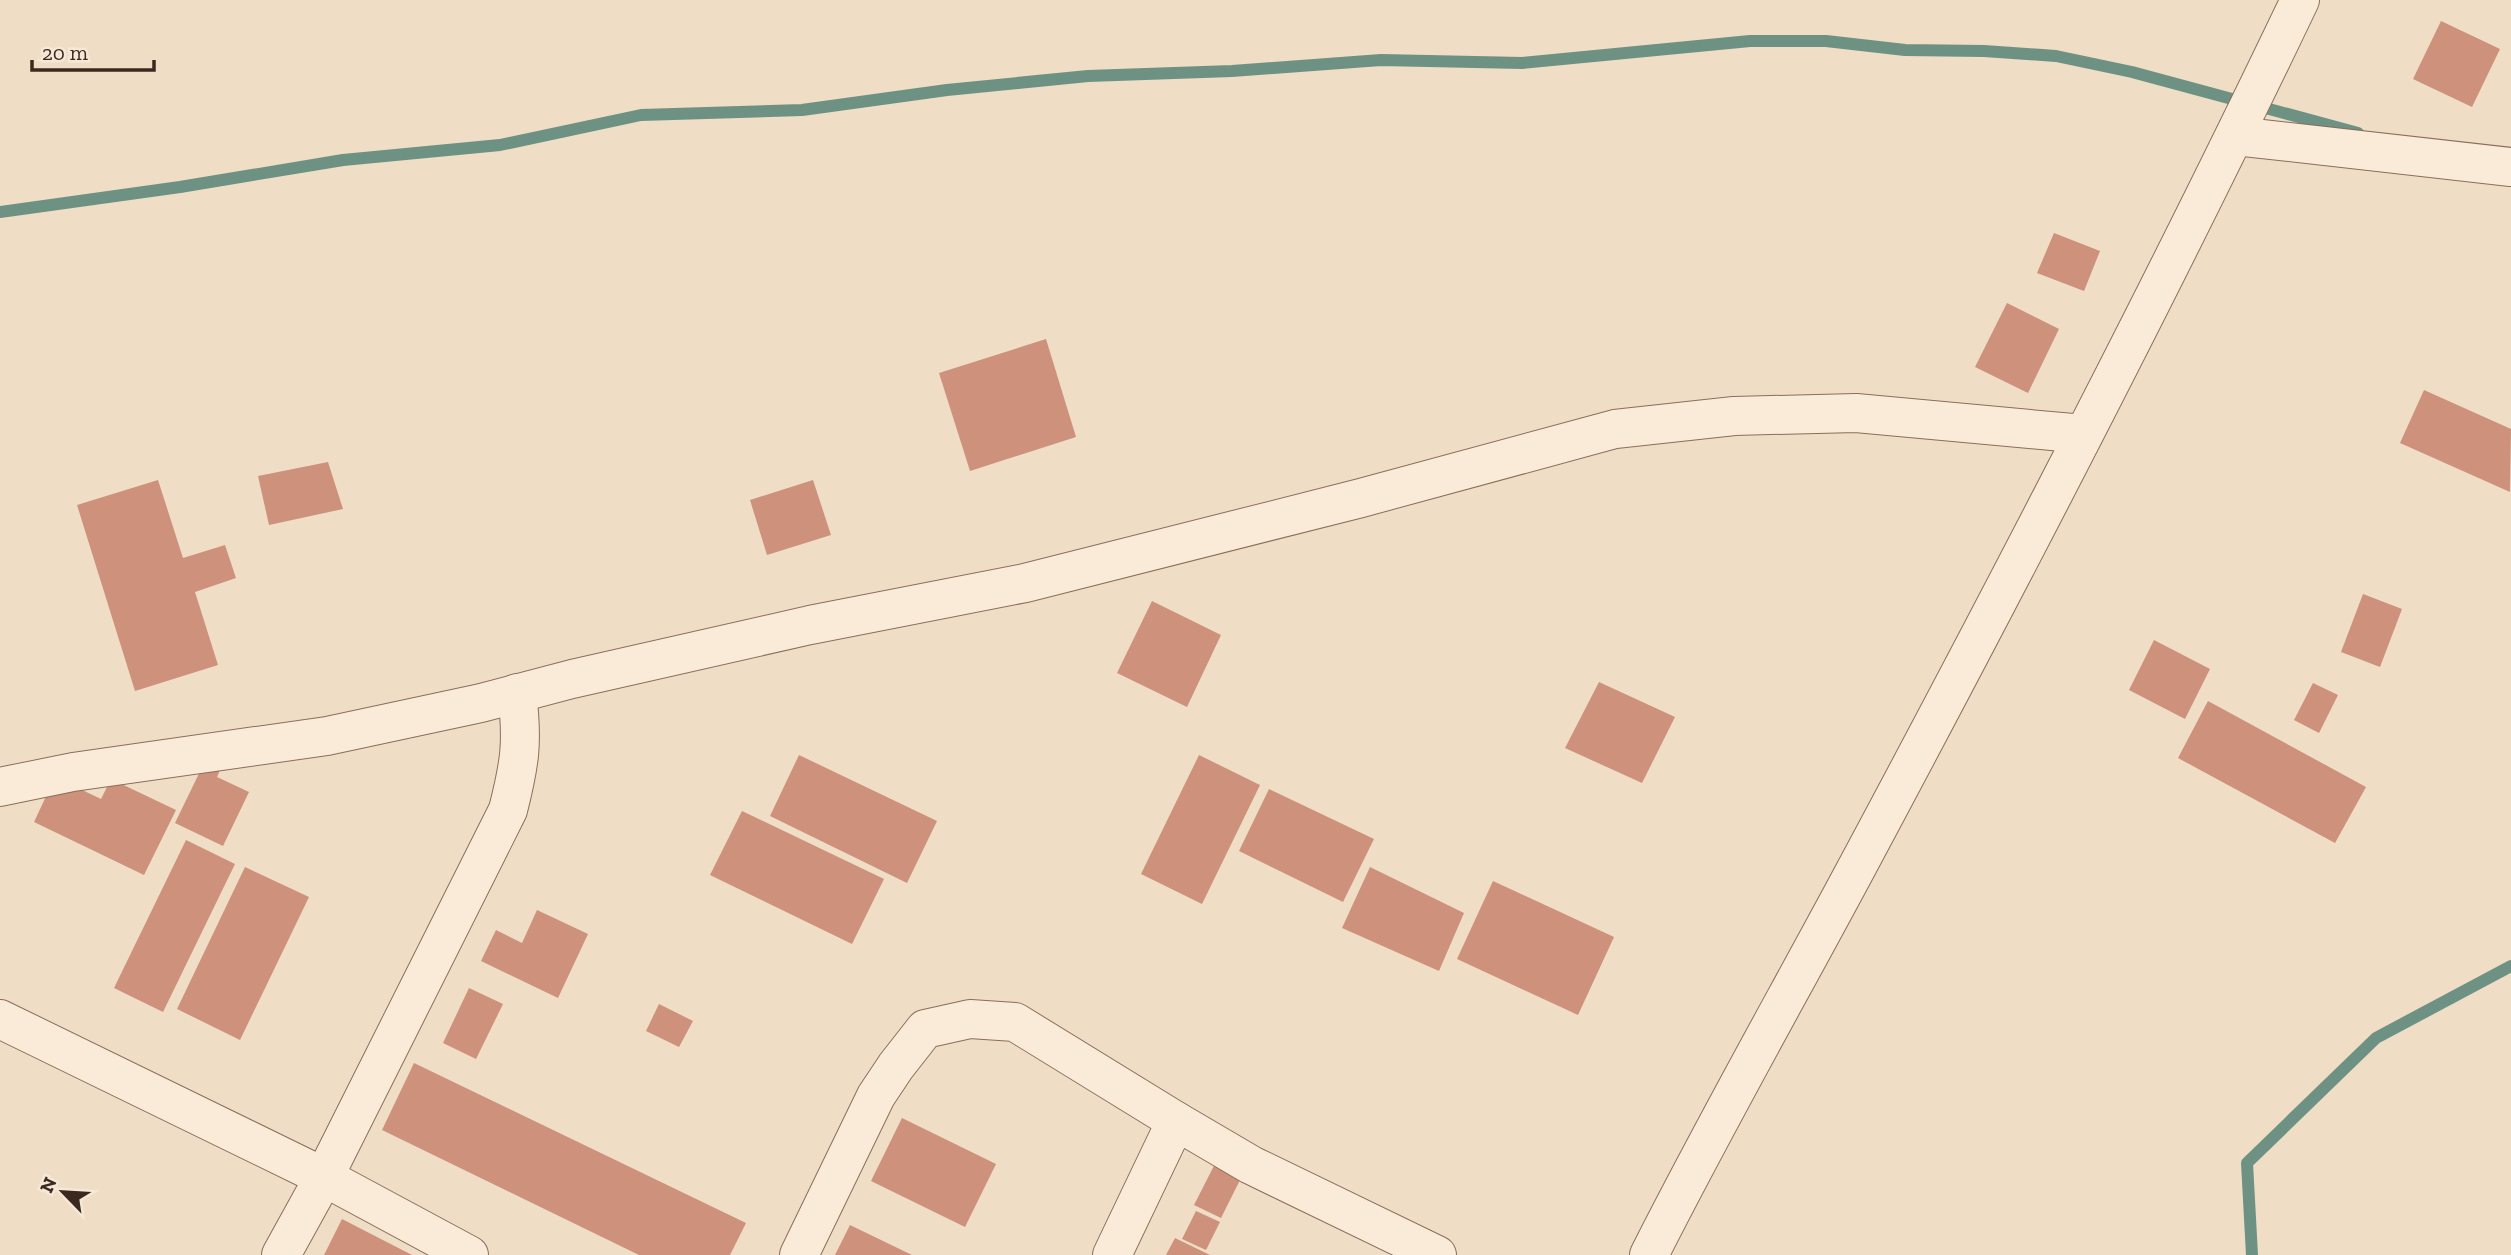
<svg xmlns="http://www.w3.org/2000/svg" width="2511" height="1255" viewBox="0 0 2511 1255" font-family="'Zilla Slab',serif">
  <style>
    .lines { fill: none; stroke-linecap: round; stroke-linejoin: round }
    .stream { stroke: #6d9283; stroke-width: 12 }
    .building { fill: #ce917b }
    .minor-casing { stroke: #8b6d5b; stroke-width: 40 }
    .minor { stroke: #faebd9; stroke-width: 38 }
  </style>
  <rect width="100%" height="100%" fill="#efddc6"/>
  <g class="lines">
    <g class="stream">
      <polyline points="0,212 180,187 343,160 500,145 641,115 802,110 947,90 1088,76 1232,71 1381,60 1522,63 1750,41 1826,41 1905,50 1984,51 2056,56 2132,72 2358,133"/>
      <polyline points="2252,1255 2247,1163 2376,1038 2511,966"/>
    </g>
  </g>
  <g class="building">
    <polygon points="2441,21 2500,49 2472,107 2413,79"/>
    <polygon points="2054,233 2100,251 2084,291 2037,273"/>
    <polygon points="2007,303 2059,329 2028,393 1975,367"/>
    <polygon points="1046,339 1076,437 970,471 939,373"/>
    <polygon points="2424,390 2511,429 2510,492 2400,443"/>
    <polygon points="328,462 343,509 269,525 258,476"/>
    <polygon points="158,480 183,558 225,545 236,578 195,592 218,665 135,691 77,505"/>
    <polygon points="813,480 831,535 767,555 750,500"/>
    <polygon points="2363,594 2402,609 2380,667 2341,652"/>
    <polygon points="1152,601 1221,635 1187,707 1117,673"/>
    <polygon points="2154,640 2210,669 2185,719 2129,690"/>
    <polygon points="1599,682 1675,717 1642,783 1565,748"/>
    <polygon points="2313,683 2338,695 2319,733 2294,720"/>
    <polygon points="2208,701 2366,787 2335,843 2178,758"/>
    <polygon points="208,755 223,763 217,777 249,792 223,846 175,823"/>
    <polygon points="799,755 937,821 907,883 770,816"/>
    <polygon points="1199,755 1260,785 1202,904 1141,874"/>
    <polygon points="55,777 101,799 111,779 176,810 144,875 34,822"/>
    <polygon points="1269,789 1374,839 1343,902 1239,851"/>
    <polygon points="742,811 884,879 852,944 710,875"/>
    <polygon points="186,840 235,864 163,1012 114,988"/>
    <polygon points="245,867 309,897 240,1040 177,1009"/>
    <polygon points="1370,867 1464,913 1439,971 1342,928"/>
    <polygon points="1493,881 1614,937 1578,1015 1457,959"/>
    <polygon points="537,910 588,934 558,998 481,961 496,930 522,943"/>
    <polygon points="469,988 503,1004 476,1059 443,1043"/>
    <polygon points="659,1004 693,1021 679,1047 646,1031"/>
    <polygon points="414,1063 746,1223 730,1255 639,1255 382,1130"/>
    <polygon points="902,1118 996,1164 965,1227 871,1181"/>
    <polygon points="1221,1152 1247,1166 1221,1218 1194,1205"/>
    <polygon points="1196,1211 1220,1222 1206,1250 1182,1239"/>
    <polygon points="342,1219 412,1255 324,1255"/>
    <polygon points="850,1225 912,1255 835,1255"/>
    <polygon points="1175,1238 1210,1255 1166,1255"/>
  </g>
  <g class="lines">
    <g class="minor-casing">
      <g id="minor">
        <polyline points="2235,136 2511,167"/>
        <polyline points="0,787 73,772 327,736 481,703 572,679 810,625 1025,583 1361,498 1615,429 1734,416 1856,413 2084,434"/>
        <polyline points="0,1019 324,1177 469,1255"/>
        <path d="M281 1255 324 1177 508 810C520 763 523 742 517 693"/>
        <polyline points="799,1255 876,1096 896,1066 925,1029 970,1019 1015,1022 1176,1121 1251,1165 1437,1255"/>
        <polyline points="1112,1255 1176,1121"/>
        <path d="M1649 1255C1715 1124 1788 996 1857 867 2010 581 2160 293 2300 0"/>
      </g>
    </g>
    <use href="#minor" class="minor"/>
  </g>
  <g transform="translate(63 1192) rotate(295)" stroke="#f6e8d6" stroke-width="5" paint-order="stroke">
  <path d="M0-5L12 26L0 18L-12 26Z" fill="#3b281f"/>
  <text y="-10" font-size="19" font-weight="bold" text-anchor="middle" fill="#3b281f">N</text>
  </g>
  <path d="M32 60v10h122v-10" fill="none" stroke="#3b281f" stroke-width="3.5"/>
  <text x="42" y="60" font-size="21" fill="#3b281f" stroke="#f6e8d6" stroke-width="5" paint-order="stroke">20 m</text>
</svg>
